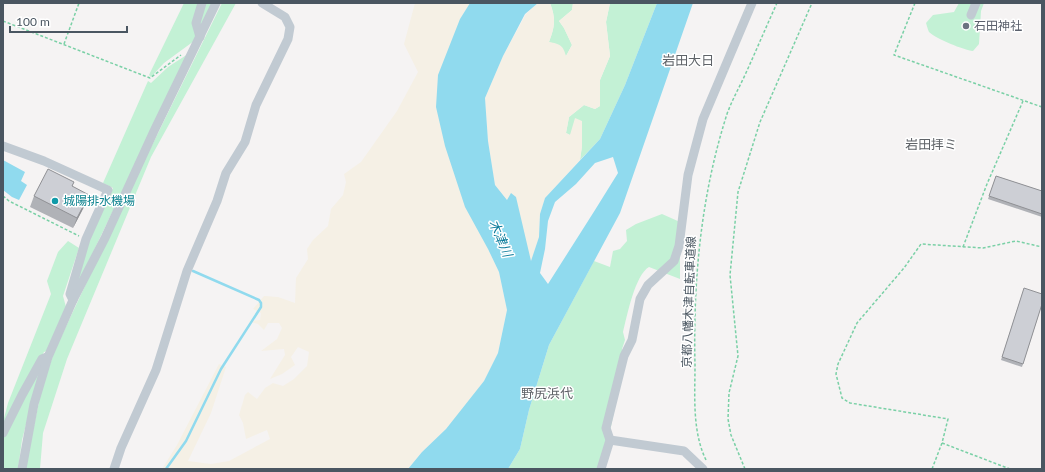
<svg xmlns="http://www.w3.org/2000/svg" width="1045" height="472" viewBox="0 0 1045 472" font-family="Lato,'Noto Sans JP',sans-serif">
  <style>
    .green { fill: #c3f1d5 }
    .sand { fill: #f5f0e5 }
    .water { fill: #90daee; fill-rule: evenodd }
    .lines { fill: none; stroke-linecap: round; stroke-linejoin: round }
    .stream { stroke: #90daee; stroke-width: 2.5 }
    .path { stroke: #7ad0a6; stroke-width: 1.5; stroke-dasharray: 3 2; stroke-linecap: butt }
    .street { stroke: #c1cad2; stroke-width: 9 }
    .wall { fill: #b0b2b7 }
    .shaded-wall { fill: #909195 }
    .building { fill: #cdcfd5; stroke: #909195 }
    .worship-dot { fill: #6b7280; stroke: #fff; stroke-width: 1.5 }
    .culture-dot { fill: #0f9aa8; stroke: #fff; stroke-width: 1.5 }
    .labels { text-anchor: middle; stroke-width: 3; stroke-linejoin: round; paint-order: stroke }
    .worship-label { font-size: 12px; fill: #5b616d; stroke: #fff; text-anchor: start }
    .culture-label { font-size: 12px; fill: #0d838f; stroke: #fff; text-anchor: start }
    .street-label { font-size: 12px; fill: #4a5661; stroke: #fff }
    .neighbourhood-label { font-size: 13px; fill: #5f6368; stroke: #fff }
    .water-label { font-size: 13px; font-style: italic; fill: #0c7c9b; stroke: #fff }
  </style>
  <rect width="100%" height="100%" fill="#f5f3f3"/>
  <g class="green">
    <polygon points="184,3 212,3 194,41 164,63 151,77 149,75"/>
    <polygon points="222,3 236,3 151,157 67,359 43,433 40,469 25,469 41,392 54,352 131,188"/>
    <path d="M550 3H573L572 10 559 21 564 28 572 45 566 56 549 42C555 26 556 19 550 3Z"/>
    <polygon points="610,3 657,3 625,85 600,139 580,160 582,146 582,121 570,135 566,133 569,117 584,105 595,109 600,106 600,80 610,56 606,22"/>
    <path d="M959 3H984L981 11 979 44 973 51C964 50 936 39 929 32 928 30 927 26 926 23L933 15 954 12Z"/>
    <polygon points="188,54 75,290 90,239 113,188 103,183 148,81 151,83 168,67"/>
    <path d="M662 214 680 222V279L649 267C635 275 627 316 623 332L625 340 622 349 624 364 609 436 598 469H508L520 449 529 410 549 345 594 261 610 267 613 251 620 249 627 241 626 230 636 224Z"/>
    <polygon points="68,241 79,248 63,296 66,307 47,351 44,352 24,386 3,428 3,422 8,403 51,294 47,281 58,252"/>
    <polygon points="41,367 22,440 18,469 3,469 3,439"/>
  </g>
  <g class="sand">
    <polygon points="415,3 470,3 460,19 488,249 499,272 507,310 498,353 484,381 461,412 446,429 422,452 408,469 162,469 177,445 219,364 226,367 211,413 188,461 211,464 229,461 270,439 267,430 246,439 243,423 239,415 245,395 248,392 257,399 265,388 273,383 283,386 294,379 307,366 309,352 298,347 291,357 295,365 282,374 270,379 285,355 284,349 261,351 277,339 282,328 279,323 268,323 264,330 258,324 248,321 260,320 261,313 253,309 264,296 278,297 295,303 296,278 308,259 307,249 313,240 328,226 331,209 343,195 346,182 344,174 361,162 397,111 418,72 404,44"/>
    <path d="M538 3H550C556 19 555 26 549 42 560 44 563 45 566 56L572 45 564 28 559 21 572 10 573 3H610L606 22 610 56 600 80V106L595 109 584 105 569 117 566 133 570 135 575 118 582 121V146L580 160 545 198 540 214 539 237 531 262 508 201 495 185 488 141 485 98 503 56 526 14Z"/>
  </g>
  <g class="water">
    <path d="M470 3H538L525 14 503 56 485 98 488 141 495 185 507 200 511 193 516 197 531 261 539 237 540 214 545 198 600 139 625 85 657 3H693L620 213 549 345 529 410 520 449 508 469H408L422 452 446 429 484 381 498 353 507 310 499 272 488 249 465 207 445 146 436 107 438 75 460 19ZM613 157 618 173 595 210 548 284 540 273 545 249 548 221 555 202 576 184 595 163Z"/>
    <polygon points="3,160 25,172 21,181 27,185 19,200 12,197 3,190"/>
  </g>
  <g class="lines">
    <polyline class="stream" points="166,469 186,441 221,369 261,307 261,303 259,300 193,271"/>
    <g class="path">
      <polyline points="915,3 894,55 1042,107"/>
      <polyline points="3,21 150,78 181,55"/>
      <polyline points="64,44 79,3"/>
      <polyline points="3,196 9,201 79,236"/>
      <polyline points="963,247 987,184 1023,101"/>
      <polyline points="942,443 1010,469"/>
      <path d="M706 460C692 431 695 396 695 365 693 280 701 195 727 114 732 100 739 88 745 75 756 51 766 27 777 3"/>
      <polyline points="745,469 731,435 728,419 729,393 738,356 730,275 738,192 760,122 812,3"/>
      <polyline points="932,469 942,443 948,419 850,403 842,398 836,374 838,364 857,323 904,268 921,244 983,248 1016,241 1042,247"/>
    </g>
    <g class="street">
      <polyline points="971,15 976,3"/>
      <polyline points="200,37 196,23 202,3"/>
      <polyline points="3,146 44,161 108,190 86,239 70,294 73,300"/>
      <polyline points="3,433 22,395 42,359 47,357"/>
      <polyline points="610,440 684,451 703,469"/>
      <polyline points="22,469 34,404 48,357 73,300 105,238 154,131 216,3"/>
      <polyline points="114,469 121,448 156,370 187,271 217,201 226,173 245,142 256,105 288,39 290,27 285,17 262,3"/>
      <polyline points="601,469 610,440 606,428 624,356 632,340 640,299 648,285 674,261 679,246 688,175 703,119 752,3"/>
    </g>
  </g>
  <g class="wall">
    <polygon points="996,176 1042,191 1042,217 988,199"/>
    <polygon points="74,182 72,187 85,205 73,228 30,207 34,196"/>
    <polygon points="1024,288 1042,304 1022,367 1001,360"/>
  </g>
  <polygon class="shaded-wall" points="89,195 85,205 73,228 77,218"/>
  <g class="building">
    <polygon points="48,169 74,182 72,186 89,195 77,218 34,196"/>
    <polygon points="996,176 1042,191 1042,214 989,196"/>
    <polygon points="1024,288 1042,294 1042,304 1023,364 1002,357"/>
  </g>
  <circle class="worship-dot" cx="966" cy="26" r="4"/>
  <circle class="culture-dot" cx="55" cy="201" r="4"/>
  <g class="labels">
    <g class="worship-label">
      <text x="974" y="30">石田神社</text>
    </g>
    <g class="culture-label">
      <text x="63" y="205">城陽排水機場</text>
    </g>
    <g class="street-label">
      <text transform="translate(689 302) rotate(-88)" y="4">京都八幡木津自転車道線</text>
    </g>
    <g class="neighbourhood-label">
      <text x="688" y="65">岩田大日</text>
      <text x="931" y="149">岩田拝ミ</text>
      <text x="547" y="398">野尻浜代</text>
    </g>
    <g class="water-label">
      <text transform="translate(501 238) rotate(67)" y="5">木津川</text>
    </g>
  </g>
  <rect width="1045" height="472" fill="none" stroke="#4a5661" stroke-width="8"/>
  <path d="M10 26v6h117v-6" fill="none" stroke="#4a5661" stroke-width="2"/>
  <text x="16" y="26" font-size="12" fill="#4a5661" stroke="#ffffff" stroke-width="3" paint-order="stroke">100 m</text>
</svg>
